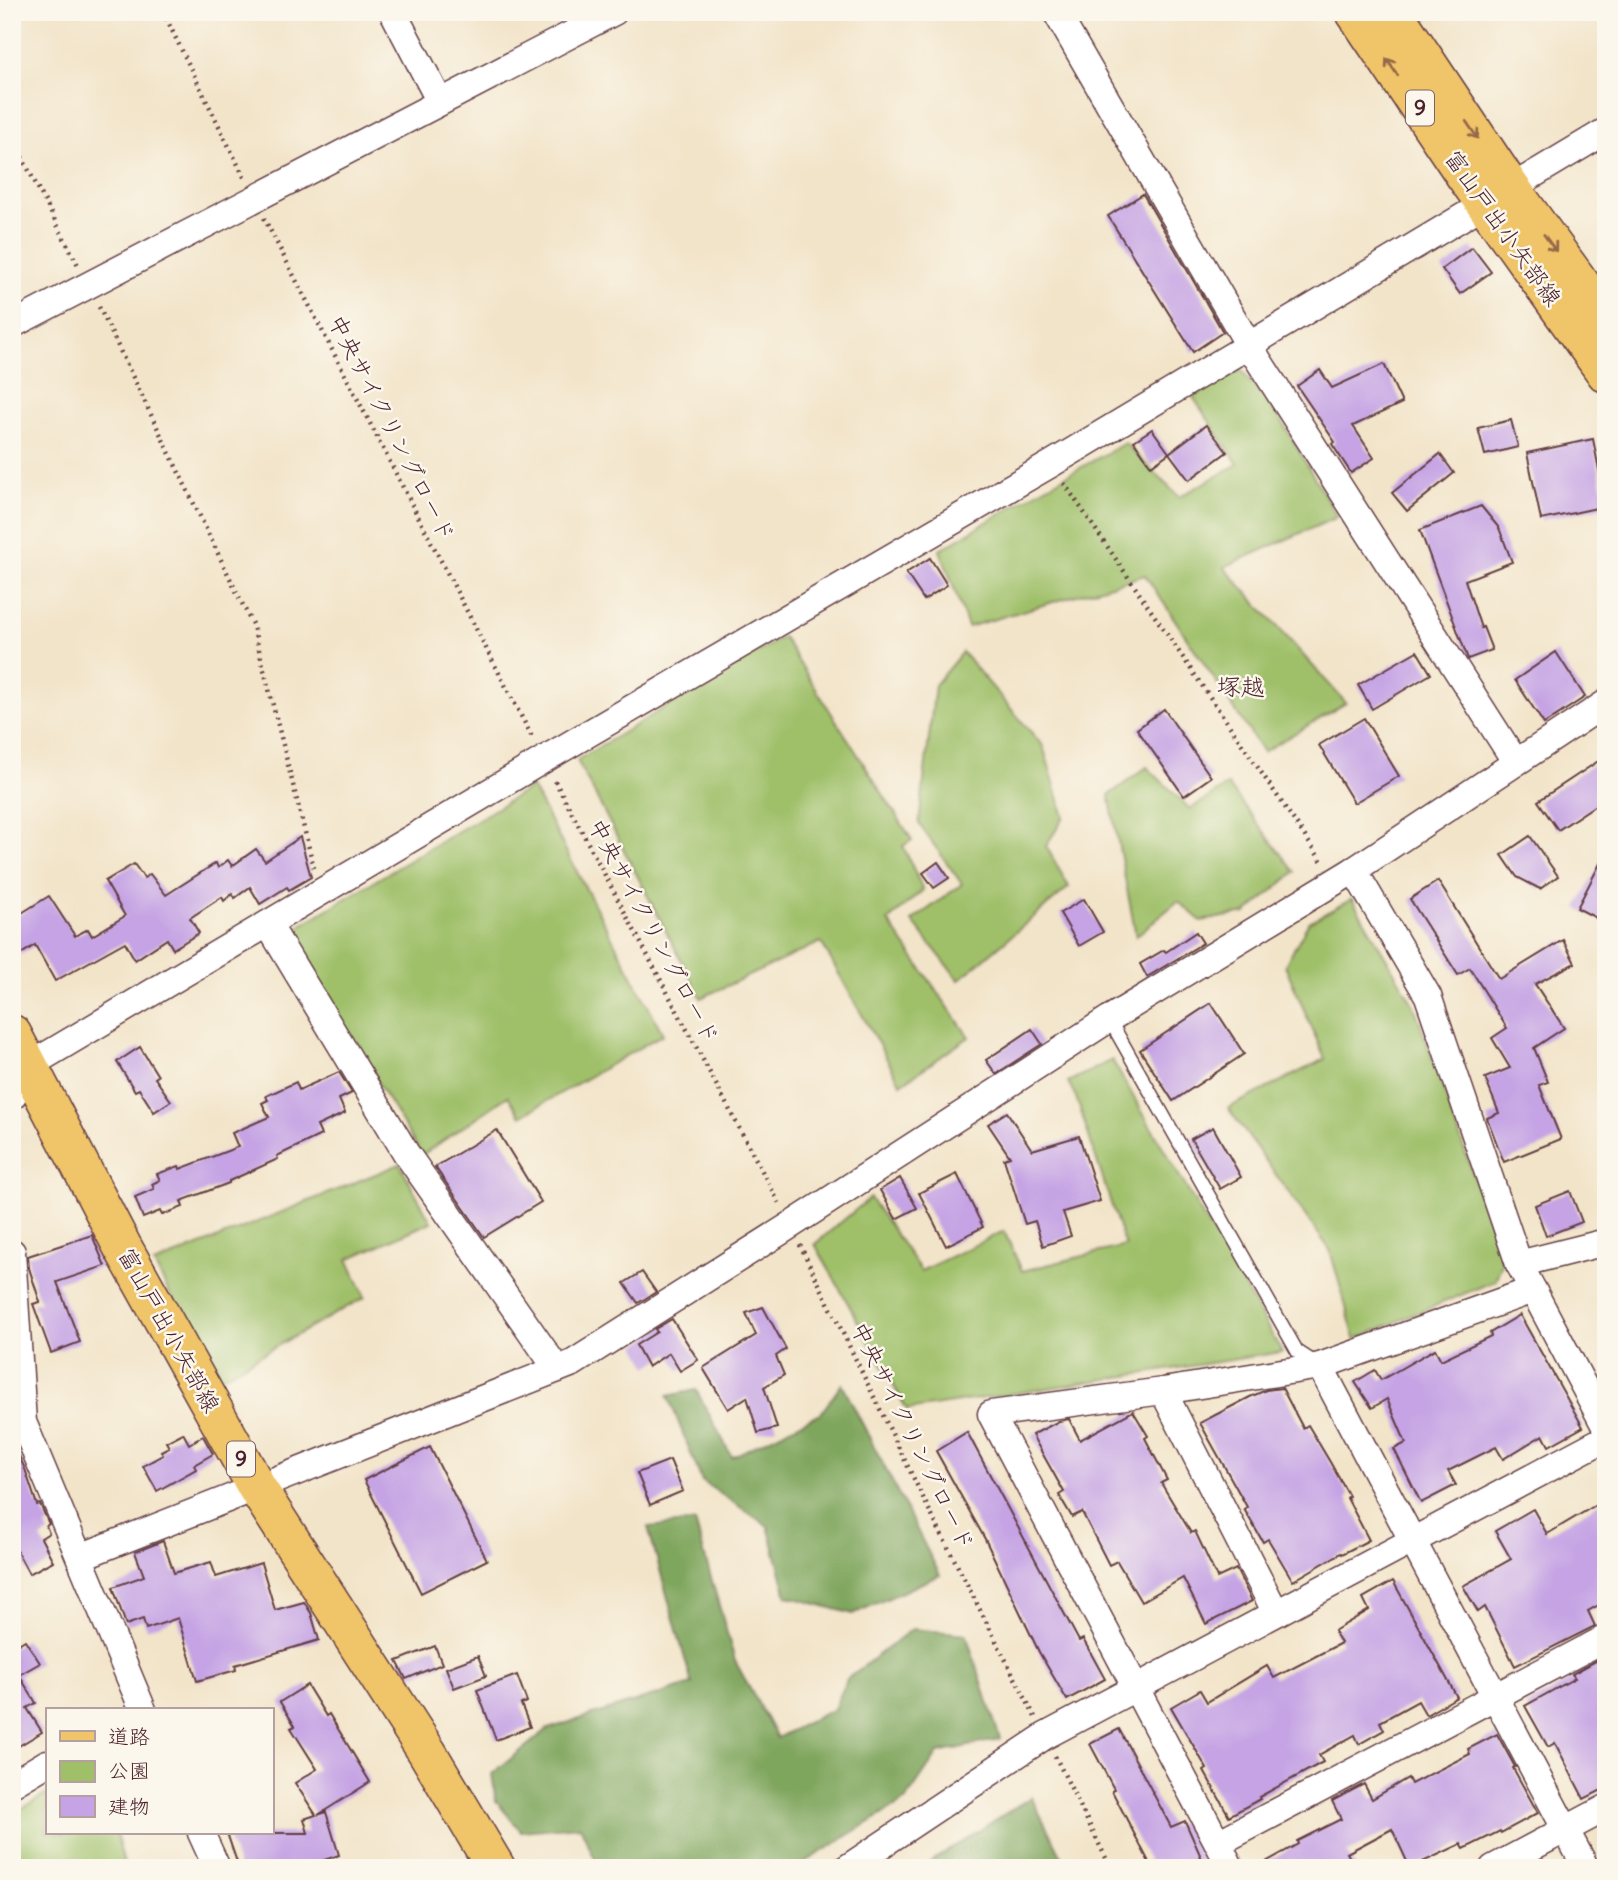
<svg xmlns="http://www.w3.org/2000/svg" width="1618" height="1880" viewBox="0 0 1618 1880" font-family="Delius,'Klee One',sans-serif">
  <style>
    .green { fill: #9fc069; stroke: #74704a; stroke-width: 2 }
    .forest { fill: #7fa65d; stroke: #646244; stroke-width: 2 }
    .building { fill: #c5a3e4 }
    .lines { fill: none; stroke-linecap: round; stroke-linejoin: round }
    .lane-casing { stroke: #633d43; stroke-width: 15 }
    .street-casing { stroke: #633d43; stroke-width: 29 }
    .primary-casing { stroke: #633d43; stroke-width: 41 }
    .path { stroke: #633d43; stroke-width: 4.5; stroke-dasharray: 2 5; stroke-linecap: butt }
    .lane { stroke: #fff; stroke-width: 12 }
    .street { stroke: #fff; stroke-width: 26 }
    .primary { stroke: #f0c469; stroke-width: 38 }
    .oneway { stroke: #956947 }
    .labels { text-anchor: middle; stroke-width: 5; stroke-linejoin: round; paint-order: stroke }
    .shield { fill: #fbf7ec; stroke: #7f6065; stroke-width: 2 }
    .shield-label { font-size: 21px; font-weight: bold; fill: #4a1f2b }
    .street-label { font-size: 23px; fill: #4a1f2b; stroke: #fbf7ec }
    .neighbourhood-label { font-size: 24px; fill: #4a1f2b; stroke: #fbf7ec }
  </style>
  <rect width="100%" height="100%" fill="#fbf7ec"/>
  <filter id="ink" filterUnits="userSpaceOnUse"><feTurbulence type="fractalNoise" baseFrequency=".0143" numOctaves="2"/><feDisplacementMap in="SourceGraphic" scale="14" xChannelSelector="R" yChannelSelector="G"/><feConvolveMatrix kernelMatrix="1 2 1 2 8 2 1 2 1" color-interpolation-filters="sRGB"/></filter>
  <filter id="wash" filterUnits="userSpaceOnUse"><feTurbulence type="fractalNoise" baseFrequency=".00686" numOctaves="4" result="noise"/><feDisplacementMap in="SourceGraphic" scale="28" xChannelSelector="R" yChannelSelector="G"/><feGaussianBlur stdDeviation="1.57" result="paint"/><feColorMatrix in="noise" values="0 0 0 0 0 0 0 0 0 0 0 0 0 0 0 0 0 1.4 0 .05"/><feComposite in="paint" operator="in"/></filter>
  <g filter="url(#wash)">
    <rect width="100%" height="100%" fill="#f2e4c9"/>
    <g class="green">
      <polygon points="1241,370 1279,416 1337,517 1224,567 1346,703 1263,752 1145,575 968,627 940,550 1044,488 1125,443 1179,497 1238,464 1193,397"/>
      <polygon points="783,637 912,840 903,846 923,890 888,921 969,1037 901,1084 821,942 701,998 577,760"/>
      <polygon points="962,652 1043,746 1064,817 1046,846 1069,887 959,980 912,921 962,884 919,824 935,685"/>
      <polygon points="1147,767 1190,809 1228,785 1295,872 1246,913 1201,921 1178,901 1136,936 1109,795"/>
      <polygon points="532,787 663,1034 521,1116 508,1096 422,1155 286,934"/>
      <polygon points="1352,899 1414,1006 1503,1260 1495,1281 1355,1339 1330,1250 1228,1108 1325,1059 1285,965 1309,922"/>
      <polygon points="1112,1060 1282,1352 907,1410 815,1244 870,1198 921,1271 1004,1231 1022,1271 1125,1246 1076,1097 1068,1082"/>
      <polygon points="400,1164 431,1222 348,1259 365,1297 216,1380 154,1264"/>
      <polygon points="47,1794 47,1833 116,1833 125,1868 12,1868 12,1814"/>
    </g>
    <g class="forest">
      <polygon points="842,1384 940,1575 853,1614 787,1596 768,1526 702,1481 668,1396 696,1390 732,1457 821,1413"/>
      <polygon points="695,1522 735,1661 777,1738 834,1709 847,1679 912,1629 966,1634 1000,1739 938,1753 906,1800 795,1868 599,1868 580,1826 521,1831 496,1801 492,1774 548,1729 692,1684 648,1527"/>
      <polygon points="1031,1797 1068,1868 921,1868"/>
    </g>
    <g id="blocks">
      <g class="building">
        <polygon points="1143,194 1223,332 1193,352 1108,216"/>
        <polygon points="1472,247 1491,272 1460,294 1442,269"/>
        <polygon points="1384,364 1402,403 1353,426 1374,458 1351,473 1332,444 1335,442 1297,386 1320,370 1332,388"/>
        <polygon points="1511,420 1518,447 1485,455 1478,428"/>
        <polygon points="1206,425 1227,452 1189,480 1169,453"/>
        <polygon points="1152,429 1169,453 1151,466 1134,441"/>
        <polygon points="1593,439 1606,506 1541,520 1527,453"/>
        <polygon points="1440,454 1454,473 1407,511 1392,493"/>
        <polygon points="1481,506 1499,528 1512,562 1465,580 1481,628 1483,627 1492,650 1468,659 1420,530"/>
        <polygon points="930,558 947,585 924,600 906,573"/>
        <polygon points="1417,651 1431,674 1372,709 1358,685"/>
        <polygon points="1556,652 1585,697 1544,724 1515,680"/>
        <polygon points="1164,709 1211,777 1184,796 1137,729"/>
        <polygon points="1364,718 1399,776 1354,803 1319,745"/>
        <polygon points="1606,756 1606,798 1558,830 1538,801"/>
        <polygon points="1530,836 1558,876 1540,889 1517,877 1502,855"/>
        <polygon points="300,837 311,877 289,890 287,887 260,904 250,887 235,898 232,894 224,901 222,897 190,918 199,933 173,949 167,939 135,960 125,942 55,981 35,945 21,954 12,940 12,935 19,931 12,919 49,896 75,936 88,929 92,936 125,916 105,881 134,864 144,878 150,874 166,895 216,863 218,868 228,860 232,866 256,849 265,861"/>
        <polygon points="1606,852 1606,923 1577,908"/>
        <polygon points="938,862 949,878 934,888 923,873"/>
        <polygon points="1438,881 1499,979 1563,940 1575,963 1535,984 1564,1028 1534,1048 1548,1082 1539,1085 1561,1139 1504,1162 1487,1118 1499,1113 1485,1078 1510,1068 1492,1038 1507,1028 1470,968 1458,975 1410,899"/>
        <polygon points="1084,899 1103,932 1079,946 1060,913"/>
        <polygon points="1196,932 1203,943 1147,977 1140,964 1164,950 1166,952"/>
        <polygon points="1211,1003 1244,1054 1173,1101 1140,1050"/>
        <polygon points="1032,1029 1042,1044 996,1074 986,1060"/>
        <polygon points="140,1047 158,1076 155,1078 171,1101 154,1112 139,1089 135,1091 117,1062"/>
        <polygon points="339,1072 352,1093 339,1099 345,1113 317,1126 321,1135 277,1156 278,1159 229,1181 229,1183 181,1201 183,1207 162,1215 160,1211 143,1218 135,1197 154,1189 152,1184 160,1180 157,1174 179,1166 180,1169 238,1147 232,1133 269,1117 262,1103 268,1100 266,1096 296,1082 299,1090"/>
        <polygon points="1007,1112 1032,1150 1079,1136 1100,1201 1063,1212 1071,1236 1043,1246 1035,1221 1025,1224 1004,1159 1010,1157 988,1124"/>
        <polygon points="1213,1127 1241,1177 1220,1189 1191,1139"/>
        <polygon points="497,1130 541,1202 484,1237 435,1167"/>
        <polygon points="957,1174 983,1227 946,1246 919,1193"/>
        <polygon points="900,1178 917,1208 896,1219 880,1190"/>
        <polygon points="1570,1191 1582,1222 1546,1236 1535,1205"/>
        <polygon points="92,1235 105,1266 57,1282 80,1342 51,1353 33,1304 40,1302 29,1268 28,1256"/>
        <polygon points="642,1272 656,1292 638,1303 624,1283"/>
        <polygon points="763,1307 786,1349 776,1356 784,1375 764,1387 777,1428 758,1433 747,1397 728,1409 703,1368 756,1335 746,1313"/>
        <polygon points="1520,1315 1583,1427 1549,1446 1543,1435 1503,1459 1496,1447 1448,1471 1456,1485 1421,1503 1394,1449 1406,1443 1387,1399 1372,1408 1355,1382 1375,1370 1381,1380 1435,1349 1441,1360 1491,1336 1490,1333"/>
        <polygon points="672,1319 698,1360 680,1371 669,1353 648,1367 636,1345 657,1332 655,1329"/>
        <polygon points="1282,1388 1303,1428 1308,1425 1330,1462 1349,1496 1347,1498 1369,1540 1342,1554 1341,1553 1293,1581 1268,1539 1263,1542 1244,1509 1247,1507 1200,1423 1250,1397 1266,1390"/>
        <polygon points="1133,1411 1148,1436 1145,1438 1167,1480 1161,1483 1191,1533 1195,1531 1217,1578 1236,1569 1252,1601 1206,1624 1183,1578 1141,1602 1117,1561 1109,1565 1082,1512 1072,1517 1059,1495 1064,1492 1032,1435 1059,1421 1069,1419 1080,1440"/>
        <polygon points="967,1432 1079,1641 1083,1639 1105,1679 1067,1700 1039,1652 985,1539 936,1451"/>
        <polygon points="183,1433 189,1444 203,1436 213,1454 194,1465 196,1469 157,1491 143,1466 163,1455 161,1451 169,1447 166,1442"/>
        <polygon points="12,1441 25,1469 37,1505 40,1504 49,1524 46,1526 49,1533 41,1538 53,1561 29,1574 12,1542"/>
        <polygon points="430,1447 487,1560 421,1593 364,1480"/>
        <polygon points="670,1460 683,1491 650,1505 637,1473"/>
        <polygon points="1606,1499 1606,1601 1588,1611 1595,1626 1515,1666 1485,1607 1478,1612 1463,1586 1511,1559 1495,1531 1533,1509 1547,1534"/>
        <polygon points="163,1541 174,1573 211,1562 216,1577 261,1563 275,1610 304,1602 311,1613 319,1640 235,1665 236,1670 197,1681 178,1618 146,1629 143,1619 126,1625 113,1587 144,1576 135,1552"/>
        <polygon points="1393,1581 1457,1697 1426,1715 1418,1701 1380,1722 1384,1730 1359,1744 1355,1735 1319,1755 1323,1762 1259,1797 1260,1799 1229,1816 1204,1771 1207,1769 1171,1707 1200,1690 1207,1702 1267,1666 1274,1678 1341,1643 1334,1631 1369,1610 1363,1598"/>
        <polygon points="25,1640 40,1663 19,1675 36,1703 27,1708 42,1732 12,1750 12,1648"/>
        <polygon points="435,1646 442,1664 406,1679 397,1661"/>
        <polygon points="478,1656 486,1676 454,1688 446,1668"/>
        <polygon points="1603,1657 1606,1661 1606,1788 1584,1799 1555,1743 1548,1747 1525,1706 1575,1678 1572,1674"/>
        <polygon points="517,1675 527,1702 521,1704 530,1727 496,1740 477,1690"/>
        <polygon points="307,1685 326,1716 329,1714 370,1782 318,1815 326,1812 339,1855 301,1868 239,1868 227,1833 308,1833 304,1819 316,1815 295,1783 317,1769 291,1728 295,1726 280,1702"/>
        <polygon points="1119,1729 1171,1827 1185,1821 1206,1868 1152,1868 1112,1791 1114,1789 1090,1744"/>
        <polygon points="1497,1734 1515,1767 1513,1768 1538,1813 1501,1833 1500,1831 1464,1849 1461,1844 1410,1868 1392,1829 1347,1853 1356,1868 1255,1868 1298,1844 1297,1841 1341,1819 1332,1801 1364,1784 1372,1799 1408,1778 1411,1784 1470,1754 1468,1749"/>
      </g>
    </g>
  </g>
  <g filter="url(#ink)">
    <use href="#blocks" fill-opacity="0" stroke="#633d43" stroke-width="2"/>
    <g class="lines">
      <g class="lane-casing">
        <polyline id="lane" points="1109,1019 1297,1351 1317,1364"/>
      </g>
      <g class="street-casing">
        <g id="street">
          <polyline points="393,12 440,102"/>
          <polyline points="1056,12 1248,344 1515,761"/>
          <polyline points="12,325 614,12"/>
          <polyline points="1354,870 1428,996 1519,1264 1533,1290"/>
          <polyline points="268,924 406,1153 557,1369"/>
          <polyline points="12,1097 30,1065 543,760 1051,464 1606,131"/>
          <polyline points="12,1252 23,1422 143,1710"/>
          <polyline points="1519,1264 1606,1242"/>
          <polyline points="1320,1366 1586,1868"/>
          <polyline points="1163,1391 1276,1613"/>
          <polyline points="80,1557 573,1363 791,1225 1109,1019 1354,870 1606,703"/>
          <polyline points="12,1784 47,1763"/>
          <polyline points="201,1833 217,1868"/>
          <polyline points="1218,1843 1606,1638"/>
          <polyline points="847,1868 1045,1736 1606,1438"/>
          <polyline points="1231,1868 991,1414 1163,1391 1320,1366 1533,1290 1606,1428"/>
          <polyline points="1493,1868 1606,1808"/>
        </g>
      </g>
      <g class="primary-casing">
        <g id="primary">
          <polyline points="1355,12 1464,174 1606,373"/>
          <polyline points="1393,12 1510,187 1606,319"/>
          <polyline points="12,1034 122,1246 257,1488 427,1752 496,1868"/>
        </g>
      </g>
      <g class="path">
        <polyline points="163,12 245,179"/>
        <polyline points="12,138 78,265"/>
        <polyline points="264,218 533,739"/>
        <polyline points="99,307 253,626 314,868"/>
        <polyline points="1064,483 1323,863"/>
        <polyline points="555,781 779,1203"/>
        <polyline points="800,1245 934,1520 1035,1717"/>
        <polyline points="1055,1756 1111,1868"/>
      </g>
      <use href="#lane" class="lane"/>
      <use href="#street" class="street"/>
      <use href="#primary" class="primary"/>
    </g>
    <defs><path id="oneway-shaft" d="M-6 0H5M1.5-3L5.5 0L1.5 3" fill="none" stroke-width="1.6" stroke-linecap="round" stroke-linejoin="round" transform="scale(1.75)"/></defs>
    <g class="oneway">
      <use href="#oneway-shaft" transform="translate(1392 67) rotate(-124)"/>
      <use href="#oneway-shaft" transform="translate(1472 130) rotate(56)"/>
      <use href="#oneway-shaft" transform="translate(1550 243) rotate(54)"/>
    </g>
  </g>
  <g class="labels">
    <g class="shield">
      <rect x="1406" y="90.5" width="28" height="35" rx="5"/>
      <rect x="227" y="1441.5" width="28" height="35" rx="5"/>
    </g>
    <g class="shield-label">
      <text x="1420" y="115">9</text>
      <text x="241" y="1466">9</text>
    </g>
    <g class="street-label">
      <text transform="translate(1503 228) rotate(55)" y="8">富山戸出小矢部線</text>
      <text transform="translate(392 428) rotate(63)" y="8">中央サイクリングロード</text>
      <text transform="translate(654 931) rotate(62)" y="8">中央サイクリングロード</text>
      <text transform="translate(169 1330) rotate(61)" y="8">富山戸出小矢部線</text>
      <text transform="translate(913 1436) rotate(64)" y="8">中央サイクリングロード</text>
    </g>
    <g class="neighbourhood-label">
      <text x="1241" y="695">塚越</text>
    </g>
  </g>
  <rect width="1618" height="1880" fill="none" stroke="#fbf7ec" stroke-width="42"/>
  <rect x="46" y="1708" width="228" height="126" fill="#fbf7ec" stroke="#b4a19f" stroke-width="2"/>
  <rect x="60" y="1731" width="35" height="10" fill="#f0c469" stroke="#b4a19f" stroke-width="2"/>
  <text x="108" y="1744" font-size="21" fill="#4a1f2b">道路</text>
  <rect x="60" y="1761" width="35" height="21" fill="#9fc069" stroke="#b4a19f" stroke-width="2"/>
  <text x="108" y="1778" font-size="21" fill="#4a1f2b">公園</text>
  <rect x="60" y="1796" width="35" height="21" fill="#c5a3e4" stroke="#b4a19f" stroke-width="2"/>
  <text x="108" y="1814" font-size="21" fill="#4a1f2b">建物</text>
</svg>
